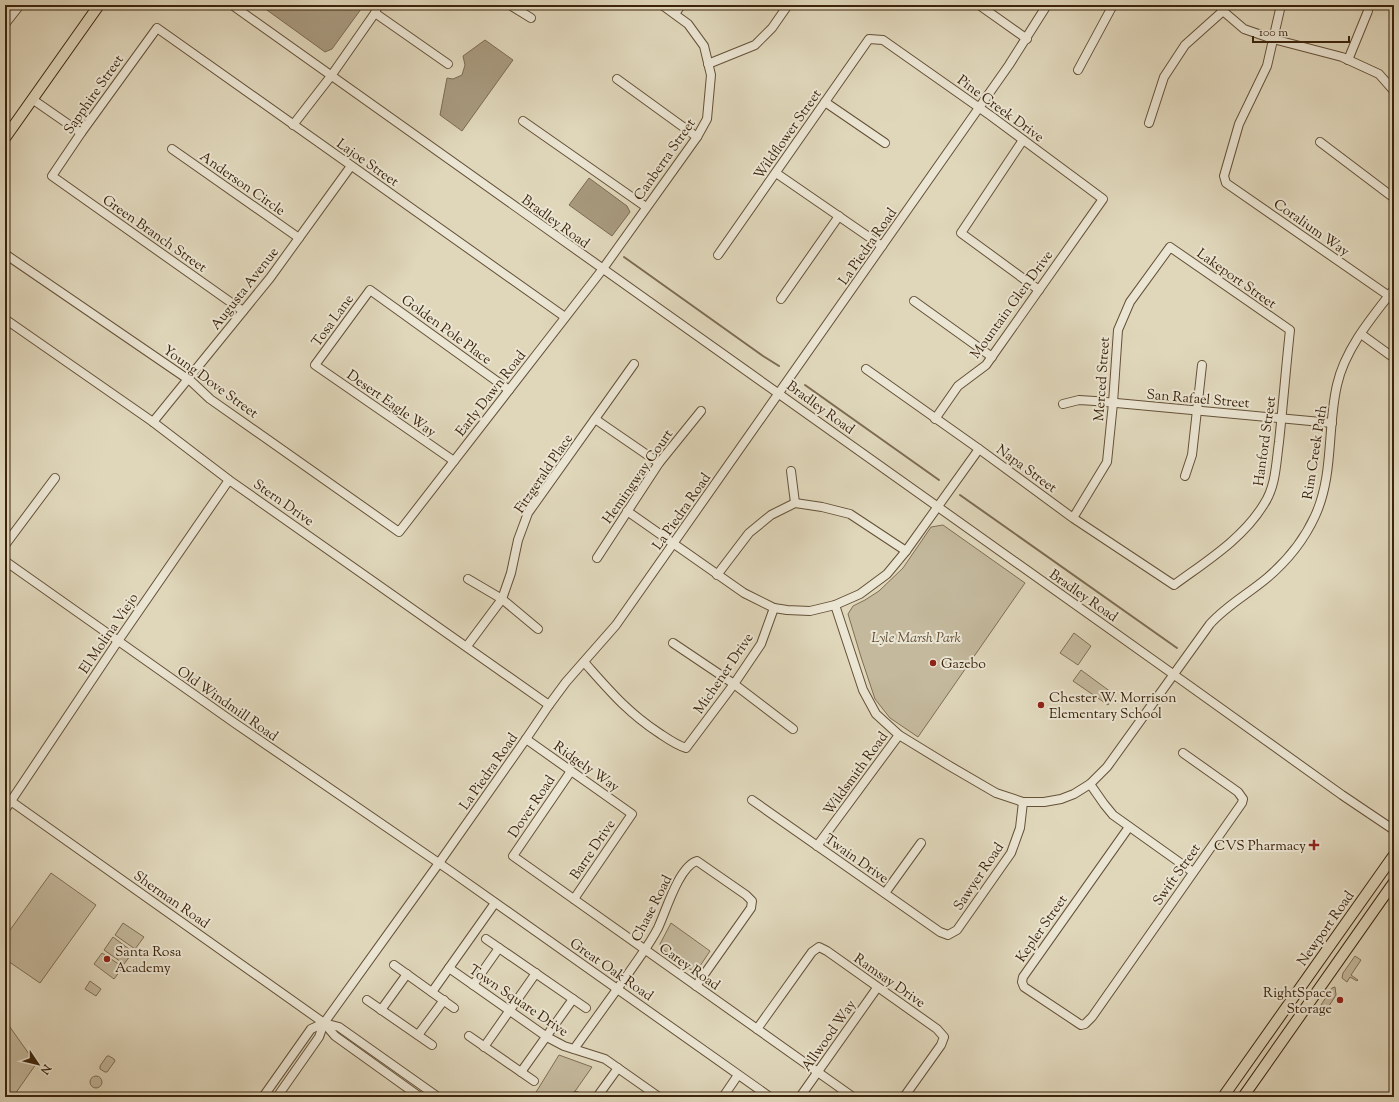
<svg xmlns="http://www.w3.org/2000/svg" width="1399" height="1102" viewBox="0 0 1399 1102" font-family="'Sorts Mill Goudy',serif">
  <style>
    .green { fill: #c4b99d; stroke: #806e54 }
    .water { fill: #a89a7f; stroke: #7c6b51 }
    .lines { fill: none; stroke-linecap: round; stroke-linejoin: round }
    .stream { stroke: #7c6b51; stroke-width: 2 }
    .minor-casing { stroke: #645137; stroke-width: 10 }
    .major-casing { stroke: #3b240b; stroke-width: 12 }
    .minor { stroke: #ebe5d3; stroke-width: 8 }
    .major { stroke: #e0d7bb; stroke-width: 10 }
    .poi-dot { fill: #8f2418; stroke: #ebe5d3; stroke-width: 1.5 }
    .labels { text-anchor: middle; stroke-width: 4; stroke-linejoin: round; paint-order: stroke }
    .street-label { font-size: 14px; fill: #3b240b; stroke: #ebe5d3 }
    .park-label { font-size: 14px; font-style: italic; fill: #5d4930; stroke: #ebe5d3 }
    .poi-label { font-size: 14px; fill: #3b240b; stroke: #ebe5d3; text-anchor: start }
  </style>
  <rect width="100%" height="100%" fill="#e0d7bb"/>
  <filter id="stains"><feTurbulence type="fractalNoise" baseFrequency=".005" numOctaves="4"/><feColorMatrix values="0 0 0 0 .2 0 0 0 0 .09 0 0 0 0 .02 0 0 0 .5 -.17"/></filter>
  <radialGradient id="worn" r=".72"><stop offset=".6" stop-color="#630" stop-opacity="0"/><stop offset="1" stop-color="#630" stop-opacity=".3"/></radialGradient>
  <g class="green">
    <polygon points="943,525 1025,583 918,737 890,718 875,699 861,657 848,614 853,606 865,600 879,591 903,568 931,527"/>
    <polygon points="1074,633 1091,646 1078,665 1060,653"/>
    <polygon points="1081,670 1115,695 1108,705 1073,681"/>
    <polygon points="51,873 96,905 40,983 5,959 5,937"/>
    <polygon points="123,923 144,937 135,949 115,935"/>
    <polygon points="671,923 710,951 698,969 691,970 661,948 660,944"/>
    <polygon points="113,937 133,952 124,964 104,950"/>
    <polygon points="102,953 123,967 114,979 94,964"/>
    <polygon points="1355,956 1361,960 1351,975 1358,980 1357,981 1350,977 1347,982 1342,978 1343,973"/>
    <polygon points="90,981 101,989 96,996 85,989"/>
    <polygon points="1335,987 1336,995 1325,1012 1322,1009 1321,1005 1332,988"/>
    <polygon points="5,1020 36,1064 13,1097 5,1097"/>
    <polygon points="559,1055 592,1067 571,1097 533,1097"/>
    <polygon points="107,1056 109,1056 114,1059 115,1061 107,1072 105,1072 100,1069 100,1066"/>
    <circle cx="96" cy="1082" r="6"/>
  </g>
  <g class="water">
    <polygon points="260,5 364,5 332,49 325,52"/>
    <polygon points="485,40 513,60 462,131 440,115 447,78 453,79 462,75 465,65 463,56"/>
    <polygon points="589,178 627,206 630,212 612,236 569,205"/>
  </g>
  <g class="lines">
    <g class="stream">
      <polyline points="624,257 763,356 779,366"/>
      <polyline points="805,385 939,480"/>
      <polyline points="960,495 1177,648"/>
    </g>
    <g class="minor-casing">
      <g id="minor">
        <path d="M232 5C601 269 973 530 1342 795L1394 830"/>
        <polyline points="510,5 531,18"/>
        <polyline points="979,5 1027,39"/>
        <polyline points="1219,5 1223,11 1244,29 1273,39 1342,57 1379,74 1394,91"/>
        <polyline points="1281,5 1267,66 1239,124 1224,176 1226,183 1389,296"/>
        <polyline points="375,13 448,64"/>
        <polyline points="675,14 681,5"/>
        <polyline points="5,24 20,5"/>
        <polyline points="1348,60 1368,11"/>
        <polyline points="708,64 755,45 772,28 788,5"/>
        <polyline points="1078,70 1113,5"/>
        <polyline points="617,79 697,137"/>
        <polyline points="32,99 81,133"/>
        <polyline points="825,102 885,143"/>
        <polyline points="523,121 646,207"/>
        <polyline points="1149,123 1164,77 1185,45 1223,11"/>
        <polyline points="293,125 331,76 375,13 378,5"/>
        <polyline points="1023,140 961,233 1039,290"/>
        <polyline points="1320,142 1394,198"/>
        <polyline points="172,149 299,238"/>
        <polyline points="776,173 882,246"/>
        <polyline points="5,254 192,382 210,399 399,532 602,270 697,137 707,119 711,75 704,46 688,24 662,5"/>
        <polyline points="718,255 869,39 883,40 991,116 1103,199 986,365 958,386 935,419"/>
        <polyline points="781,299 839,216"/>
        <polyline points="914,301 992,357"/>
        <polyline points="243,311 52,176 81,133 157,28 565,317"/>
        <polyline points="5,319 153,422 229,480 549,705"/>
        <polyline points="1361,334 1394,358"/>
        <path d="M866 369 979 449 1073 518 1174 585C1205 562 1243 539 1264 504 1276 486 1276 463 1279 442 1283 405 1286 367 1290 330L1170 247 1130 302 1118 330 1113 403 1107 462 1073 518"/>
        <polyline points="1063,404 1079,400 1095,401 1332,423"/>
        <polyline points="595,419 659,463"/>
        <polyline points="153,422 270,278 351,166"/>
        <polyline points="454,461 315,365 370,290 509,390"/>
        <polyline points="791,471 795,503"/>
        <polyline points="1185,476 1192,455 1202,365"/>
        <polyline points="627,511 744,593 774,608 787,610 810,611 835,605 860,594 887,574 906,551 979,449"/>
        <polyline points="5,545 55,478"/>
        <polyline points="597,558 659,463 701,411"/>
        <polyline points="5,561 236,724 449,870 770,1097"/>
        <polyline points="717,575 749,533 771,515 795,503 822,507 850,514 906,551"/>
        <polyline points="468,579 502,599 538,629"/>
        <path d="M835 605 863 690 876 714 899 735 948 765 996 793 1023 802H1044L1061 799 1074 794 1090 784 1107 767 1210 624C1227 605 1248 594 1267 578 1287 561 1304 540 1315 516 1334 475 1327 428 1337 385 1345 349 1372 317 1394 289"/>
        <polyline points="673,643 734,684 793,729"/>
        <polyline points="467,646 502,599 511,573 518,540 528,513 634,364"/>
        <path d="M584 662C609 690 627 712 659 733 668 739 676 745 686 748L734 684 761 644 774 608"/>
        <polyline points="526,739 632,814 574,899"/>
        <polyline points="571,771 513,856 853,1097"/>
        <polyline points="1090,784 1104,804 1113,815 1193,872"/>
        <polyline points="5,797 324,1023 335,1036 420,1097"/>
        <polyline points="752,800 940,932 948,935 957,930 1011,853 1020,828 1023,802"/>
        <polyline points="5,810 118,641 229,480"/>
        <polyline points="1129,827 1023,977 1022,982 1024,987 1081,1025 1085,1024 1092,1017 1242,803 1243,799 1238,792 1183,753"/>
        <polyline points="817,846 899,735"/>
        <polyline points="885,893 921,843"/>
        <polyline points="486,939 586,1008"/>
        <polyline points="394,965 454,1008"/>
        <polyline points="449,968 547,1037 564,1046 605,1059 659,1097"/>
        <polyline points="473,985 499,948"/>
        <polyline points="432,992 495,903"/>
        <polyline points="367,1000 432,1045"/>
        <polyline points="381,1010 407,974"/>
        <polyline points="324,1023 339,1027 438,1097"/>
        <polyline points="757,1029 812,952 819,947 827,951 937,1029 944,1037 941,1045 904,1097"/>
        <polyline points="418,1035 444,1000"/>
        <polyline points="469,1036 534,1081"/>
        <polyline points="484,1047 536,973"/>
        <path d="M574 1049C592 1024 610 999 628 974 638 959 650 944 658 928 666 911 679 866 697 861L746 895 752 901 751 908 696 986"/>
        <polyline points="521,1072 573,999"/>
        <polyline points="576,1096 577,1097"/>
        <polyline points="263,1097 311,1029 324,1023"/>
        <polyline points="277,1097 319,1037 324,1023 439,863 526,739 549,705 566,682 616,625 1009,65 1047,5"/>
        <polyline points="597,1097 618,1068"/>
        <polyline points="723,1097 738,1075"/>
        <polyline points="800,1097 877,988"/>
      </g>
    </g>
    <g class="major-casing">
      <g id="major">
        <polyline points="5,138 99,5"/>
        <polyline points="1223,1097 1394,855"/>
        <polyline points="1243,1097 1394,882"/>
      </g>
    </g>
    <use href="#minor" class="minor"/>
    <use href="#major" class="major"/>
  </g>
  <g class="poi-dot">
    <circle cx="933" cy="663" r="4"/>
    <circle cx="1041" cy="705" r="4"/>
    <path d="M1312 839h4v4h4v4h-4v4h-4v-4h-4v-4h4z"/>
    <circle cx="107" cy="959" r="4"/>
    <circle cx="1340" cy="1000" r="4"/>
  </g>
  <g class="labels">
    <g class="street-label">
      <text transform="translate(93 94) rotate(-55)" y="5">Sapphire Street</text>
      <text transform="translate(1001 108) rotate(36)" y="5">Pine Creek Drive</text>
      <text transform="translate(787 134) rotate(-55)" y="5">Wildflower Street</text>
      <text transform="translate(664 159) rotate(-55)" y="5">Canberra Street</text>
      <text transform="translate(368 162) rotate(35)" y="5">Lajoe Street</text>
      <text transform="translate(243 183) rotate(35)" y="5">Anderson Circle</text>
      <text transform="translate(556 221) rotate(36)" y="5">Bradley Road</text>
      <text transform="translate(1312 227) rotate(35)" y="5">Coralium Way</text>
      <text transform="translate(155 233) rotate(35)" y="5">Green Branch Street</text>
      <text transform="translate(867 246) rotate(-55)" y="5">La Piedra Road</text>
      <text transform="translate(1237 278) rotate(35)" y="5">Lakeport Street</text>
      <text transform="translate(244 288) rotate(-52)" y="5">Augusta Avenue</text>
      <text transform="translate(1011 304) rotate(-54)" y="5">Mountain Glen Drive</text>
      <text transform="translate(332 320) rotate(-54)" y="5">Tosa Lane</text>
      <text transform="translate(447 329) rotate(36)" y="5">Golden Pole Place</text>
      <text transform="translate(1101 379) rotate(-86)" y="5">Merced Street</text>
      <text transform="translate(211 381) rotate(36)" y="5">Young Dove Street</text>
      <text transform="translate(490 393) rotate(-52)" y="5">Early Dawn Road</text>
      <text transform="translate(1198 398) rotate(5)" y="5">San Rafael Street</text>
      <text transform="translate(392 403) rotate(35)" y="5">Desert Eagle Way</text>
      <text transform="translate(821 407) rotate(36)" y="5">Bradley Road</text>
      <text transform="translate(1264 441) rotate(-82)" y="5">Hanford Street</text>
      <text transform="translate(1314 452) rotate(-81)" y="5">Rim Creek Path</text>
      <text transform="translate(1027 468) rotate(36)" y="5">Napa Street</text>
      <text transform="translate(543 473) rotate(-56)" y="5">Fitzgerald Place</text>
      <text transform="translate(637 476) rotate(-55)" y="5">Hemingway Court</text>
      <text transform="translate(284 502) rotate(35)" y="5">Stern Drive</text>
      <text transform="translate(681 511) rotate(-55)" y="5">La Piedra Road</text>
      <text transform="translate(1084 595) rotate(35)" y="5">Bradley Road</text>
      <text transform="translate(108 633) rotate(-56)" y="5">El Molina Viejo</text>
      <text transform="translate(723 673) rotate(-56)" y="5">Michener Drive</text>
      <text transform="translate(228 703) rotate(35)" y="5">Old Windmill Road</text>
      <text transform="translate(587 766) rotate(35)" y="5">Ridgely Way</text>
      <text transform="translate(488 771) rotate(-55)" y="5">La Piedra Road</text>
      <text transform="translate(855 773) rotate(-54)" y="5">Wildsmith Road</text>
      <text transform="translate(531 806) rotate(-56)" y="5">Dover Road</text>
      <text transform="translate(592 849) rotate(-56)" y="5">Barre Drive</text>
      <text transform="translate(857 858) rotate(35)" y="5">Twain Drive</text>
      <text transform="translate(1176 874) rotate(-55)" y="5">Swift Street</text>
      <text transform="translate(978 876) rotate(-56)" y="5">Sawyer Road</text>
      <text transform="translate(172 899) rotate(35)" y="5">Sherman Road</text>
      <text transform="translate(651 908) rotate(-63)" y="5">Chase Road</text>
      <text transform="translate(1041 928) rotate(-55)" y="5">Kepler Street</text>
      <text transform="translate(1325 928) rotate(-55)" y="5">Newport Road</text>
      <text transform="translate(690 966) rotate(35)" y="5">Carey Road</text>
      <text transform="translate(612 969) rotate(35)" y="5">Great Oak Road</text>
      <text transform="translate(890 980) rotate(35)" y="5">Ramsay Drive</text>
      <text transform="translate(519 1000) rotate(34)" y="5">Town Square Drive</text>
      <text transform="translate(828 1035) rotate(-55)" y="5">Allwood Way</text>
    </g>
    <g class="park-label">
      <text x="916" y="642">Lyle Marsh Park</text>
    </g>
    <g class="poi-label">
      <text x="941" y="668">Gazebo</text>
      <text x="1049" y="702">Chester W. Morrison<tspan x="1049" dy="16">Elementary School</tspan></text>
      <text x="1306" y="850" text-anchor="end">CVS Pharmacy</text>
      <text x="115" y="956">Santa Rosa<tspan x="115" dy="16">Academy</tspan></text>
      <text x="1332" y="997" text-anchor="end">RightSpace<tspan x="1332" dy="16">Storage</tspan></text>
    </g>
  </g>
  <rect width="1399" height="1102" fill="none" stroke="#e0d7bb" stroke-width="20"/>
  <rect x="6" y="6" width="1387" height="1090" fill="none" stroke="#3b240b" stroke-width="2"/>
  <rect x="10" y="10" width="1379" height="1082" fill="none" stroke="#3b240b"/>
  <g transform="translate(38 1064) rotate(125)" stroke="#ebe5d3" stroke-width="3" paint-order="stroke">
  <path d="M0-3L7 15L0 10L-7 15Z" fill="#3b240b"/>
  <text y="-6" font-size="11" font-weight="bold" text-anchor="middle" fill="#3b240b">N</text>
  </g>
  <path d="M1253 36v6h96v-6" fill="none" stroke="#3b240b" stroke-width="2"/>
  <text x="1259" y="36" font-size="12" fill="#3b240b" stroke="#ebe5d3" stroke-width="3" paint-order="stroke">100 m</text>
  <rect width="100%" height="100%" filter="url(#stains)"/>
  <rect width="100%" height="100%" fill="url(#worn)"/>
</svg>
